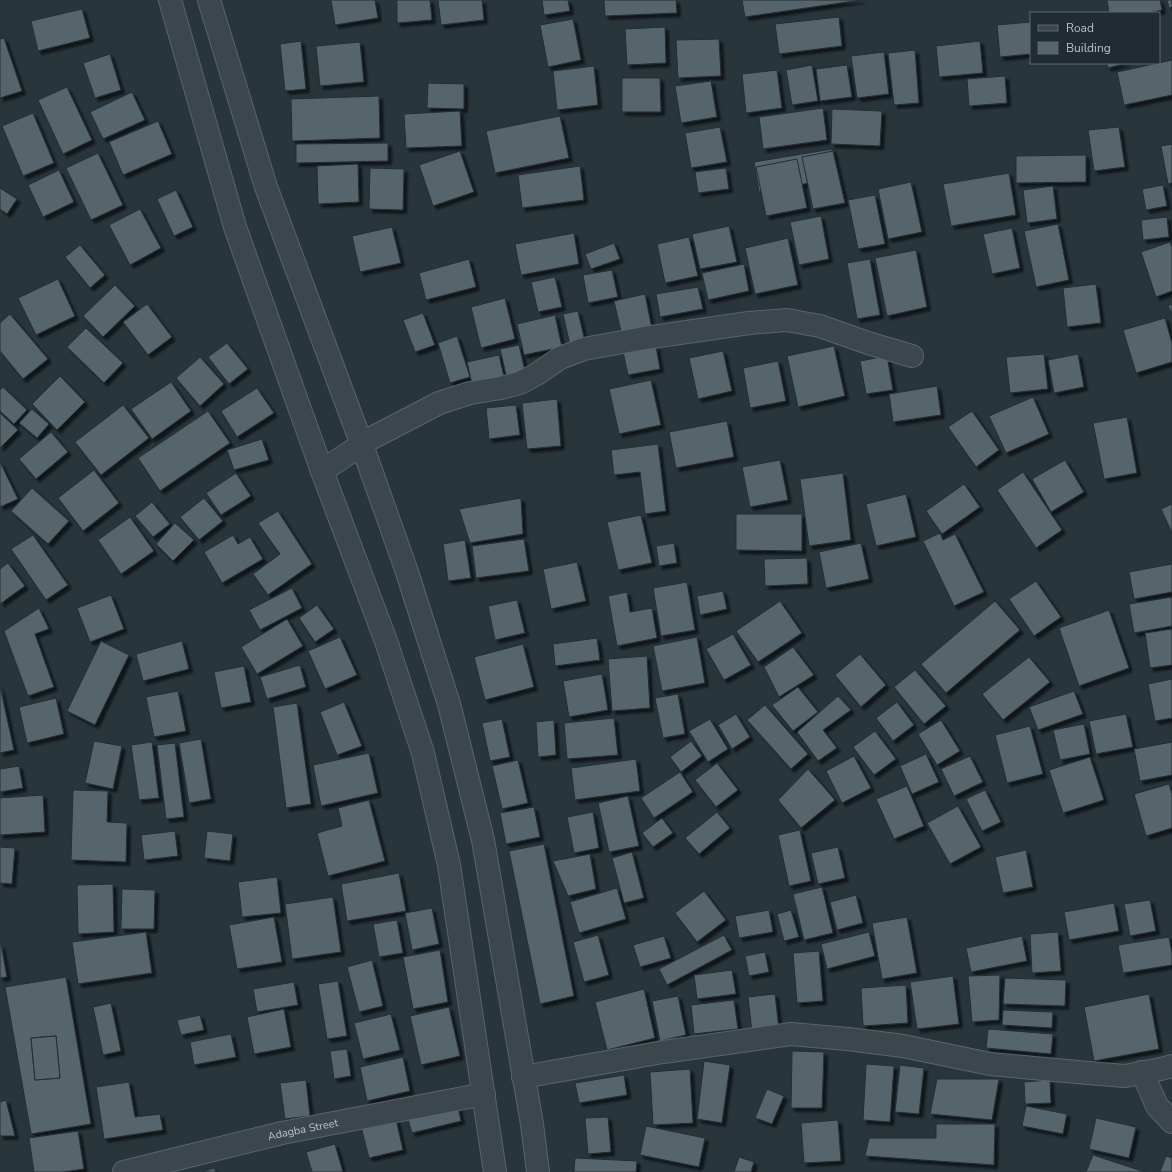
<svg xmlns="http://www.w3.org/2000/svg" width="1172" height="1172" viewBox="0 0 1172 1172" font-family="'Nunito Sans',sans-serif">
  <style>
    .building { fill: #56656c; stroke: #222e34; fill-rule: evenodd; filter: url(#shadow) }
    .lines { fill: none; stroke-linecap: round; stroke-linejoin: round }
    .minor-casing { stroke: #59656b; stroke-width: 24 }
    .minor { stroke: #3b474d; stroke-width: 22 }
    .labels { text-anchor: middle; stroke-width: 3; stroke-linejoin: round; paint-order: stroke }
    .street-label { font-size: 11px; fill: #b8c2c8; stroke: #202c32 }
  </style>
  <defs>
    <filter id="shadow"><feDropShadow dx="3.5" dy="3.5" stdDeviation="1" flood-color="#0009"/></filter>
  </defs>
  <rect width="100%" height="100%" fill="#28363c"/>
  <g class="building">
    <polygon points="331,0 375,0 378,18 335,25"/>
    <polygon points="397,0 430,0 432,20 397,23"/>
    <polygon points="438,0 482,0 484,20 441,25"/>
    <polygon points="542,0 568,0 570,11 544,15"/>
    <polygon points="604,0 676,0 677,13 605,16"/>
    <polygon points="742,0 861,0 745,17"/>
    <polygon points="1107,0 1160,0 1162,10 1149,13 1109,13"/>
    <polygon points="1167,0 1172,0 1172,7 1169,8"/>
    <polygon points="82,9 90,38 38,51 31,21"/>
    <polygon points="839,17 842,46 779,54 775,24"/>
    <polygon points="573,19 581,60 548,67 540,25"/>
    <polygon points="1031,22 1031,54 1000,57 997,25"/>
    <polygon points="665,27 666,63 627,65 625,29"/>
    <polygon points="4,38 22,91 0,98 0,39"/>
    <polygon points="719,39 721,76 678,78 676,40"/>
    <polygon points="301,41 306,89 285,91 280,44"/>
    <polygon points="980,41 983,73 939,77 936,46"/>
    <polygon points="360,42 364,82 320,86 316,46"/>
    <polygon points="915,50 919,103 894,105 888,53"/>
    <polygon points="884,52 889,94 857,98 851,56"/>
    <polygon points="110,54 121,90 95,98 83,63"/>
    <polygon points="1172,60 1172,95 1124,105 1117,72"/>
    <polygon points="1107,63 1126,63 1108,68"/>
    <polygon points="812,65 818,101 792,105 786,70"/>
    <polygon points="847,65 852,97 820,101 816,69"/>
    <polygon points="594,66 598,105 557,110 553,71"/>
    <polygon points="777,70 782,108 746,113 742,74"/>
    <polygon points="1005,76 1007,103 969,106 967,79"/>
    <polygon points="622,78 660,78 661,112 622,112"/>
    <polygon points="711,81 717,117 681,123 675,86"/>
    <polygon points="428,83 464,84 464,109 427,108"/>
    <polygon points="67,87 92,140 63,154 38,100"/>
    <polygon points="132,92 145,120 103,139 90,112"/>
    <polygon points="379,96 380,138 292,141 291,99"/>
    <polygon points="823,108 827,140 763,149 759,117"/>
    <polygon points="832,109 882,111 880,146 831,144"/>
    <polygon points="460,111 462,146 406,148 404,114"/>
    <polygon points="33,113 54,163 23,176 2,126"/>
    <polygon points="560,116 569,158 495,173 486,131"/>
    <polygon points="158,121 172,154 123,175 109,142"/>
    <polygon points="720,127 727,162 691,168 685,133"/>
    <polygon points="1119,127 1125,167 1094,171 1088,130"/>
    <polygon points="388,143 388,161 296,163 296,144"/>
    <polygon points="1172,144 1172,183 1168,184 1161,146"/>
    <polygon points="832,149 837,178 759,192 754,162"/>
    <polygon points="460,151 474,192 433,206 419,165"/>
    <polygon points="833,151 845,203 813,209 802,157"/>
    <polygon points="98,153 123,205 91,220 66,168"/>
    <polygon points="1086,155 1086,182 1016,183 1016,156"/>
    <polygon points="797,159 807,208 766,216 756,167"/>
    <polygon points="358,164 359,202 318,204 317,166"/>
    <polygon points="580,166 584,200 522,208 518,175"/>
    <polygon points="370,168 404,169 403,210 369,209"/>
    <polygon points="726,168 729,189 698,193 695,172"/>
    <polygon points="59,170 74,202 43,217 28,185"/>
    <polygon points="1009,173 1016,215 951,226 943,184"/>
    <polygon points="911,182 922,232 888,239 878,189"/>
    <polygon points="1163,185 1167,206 1146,210 1142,189"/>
    <polygon points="1053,186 1057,219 1027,223 1023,190"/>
    <polygon points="0,188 17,199 7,214 0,209"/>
    <polygon points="176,190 193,227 174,236 157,199"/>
    <polygon points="875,195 885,244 858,249 848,200"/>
    <polygon points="140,209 161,248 130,265 109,225"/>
    <polygon points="821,216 829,259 799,265 790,222"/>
    <polygon points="1167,217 1169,237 1143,240 1141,220"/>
    <polygon points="1058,224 1069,280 1036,287 1024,231"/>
    <polygon points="729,226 737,262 700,269 692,234"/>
    <polygon points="392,227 401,263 360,272 352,236"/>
    <polygon points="1012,228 1020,268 992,274 983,234"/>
    <polygon points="574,233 579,264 521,275 515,244"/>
    <polygon points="689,237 698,276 665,283 657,244"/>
    <polygon points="788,238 798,285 755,294 745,248"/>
    <polygon points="1170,242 1172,247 1172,291 1156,297 1141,252"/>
    <polygon points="614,243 620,259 591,269 585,254"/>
    <polygon points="80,245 105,275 90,288 65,257"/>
    <polygon points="916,250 927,307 887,316 875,258"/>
    <polygon points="469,259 476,287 426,300 419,273"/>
    <polygon points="870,259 880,315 857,319 847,263"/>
    <polygon points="744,264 749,291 708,300 702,273"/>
    <polygon points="612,270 618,297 588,303 583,275"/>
    <polygon points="555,277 562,307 538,312 531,282"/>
    <polygon points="58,279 75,316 36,335 18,298"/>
    <polygon points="1096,284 1101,323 1067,327 1063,288"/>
    <polygon points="115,285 135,306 103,337 83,316"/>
    <polygon points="698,287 703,309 660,317 656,294"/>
    <polygon points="645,294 652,329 622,336 614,301"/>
    <polygon points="505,298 515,339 481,348 471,307"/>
    <polygon points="147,304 172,337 148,355 123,322"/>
    <polygon points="1172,304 1172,314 1168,306"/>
    <polygon points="578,311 585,342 570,345 563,314"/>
    <polygon points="423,313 435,345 415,352 403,320"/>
    <polygon points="10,314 48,359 23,379 0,351 0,323"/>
    <polygon points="555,315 562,347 524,355 517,324"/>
    <polygon points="1165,318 1172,343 1172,362 1136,373 1123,330"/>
    <polygon points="86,328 123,363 104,383 67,347"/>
    <polygon points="457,336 470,377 450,383 438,343"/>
    <polygon points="227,343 248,369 229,384 208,357"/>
    <polygon points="519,345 526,375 507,379 500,349"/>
    <polygon points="656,346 660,369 628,375 623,352"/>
    <polygon points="834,346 845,396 798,407 787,356"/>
    <polygon points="723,351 732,391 698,399 689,358"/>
    <polygon points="1044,354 1048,389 1010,393 1006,357"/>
    <polygon points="1078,354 1084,387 1054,393 1048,360"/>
    <polygon points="499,355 505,381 473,388 467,362"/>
    <polygon points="887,356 893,390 866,394 860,361"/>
    <polygon points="200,357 224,384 200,406 176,378"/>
    <polygon points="778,361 786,401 750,408 743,368"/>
    <polygon points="60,376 85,402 57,430 32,404"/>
    <polygon points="651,380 661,425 619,434 609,389"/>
    <polygon points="171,382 191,411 152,439 131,409"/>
    <polygon points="937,386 941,415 893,422 889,394"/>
    <polygon points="3,387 27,410 14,424 0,411 0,390"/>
    <polygon points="257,388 274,413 237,437 221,411"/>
    <polygon points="1033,397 1049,434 1006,453 989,416"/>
    <polygon points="557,399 561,446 527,449 522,403"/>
    <polygon points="123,405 149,438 101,475 75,442"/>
    <polygon points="516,405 520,435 489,439 486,408"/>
    <polygon points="32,409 49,424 37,438 19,423"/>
    <polygon points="208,411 230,443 160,491 138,458"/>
    <polygon points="972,411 999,450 976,467 948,427"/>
    <polygon points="0,413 18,430 0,448"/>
    <polygon points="1127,417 1137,473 1104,479 1093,423"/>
    <polygon points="727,421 734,457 676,468 669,432"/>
    <polygon points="51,432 68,452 36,479 19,459"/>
    <polygon points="262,439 269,460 234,470 227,450"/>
    <polygon points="658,444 666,511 645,514 640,472 614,475 611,450"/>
    <polygon points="780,460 788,500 750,507 742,467"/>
    <polygon points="1065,460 1084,492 1051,512 1032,479"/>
    <polygon points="0,462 18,499 0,507"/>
    <polygon points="94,470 119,503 83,531 58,498"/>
    <polygon points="1023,472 1062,530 1036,548 997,490"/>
    <polygon points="236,473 251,496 221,515 206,493"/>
    <polygon points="843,473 851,540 809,546 800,479"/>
    <polygon points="964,484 980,507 942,534 926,511"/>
    <polygon points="32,488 69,521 48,544 11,511"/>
    <polygon points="906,494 916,537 876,546 866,504"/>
    <polygon points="204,498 223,521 199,540 180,517"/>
    <polygon points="521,498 523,534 470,543 459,509"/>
    <polygon points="152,502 170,524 153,537 135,516"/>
    <polygon points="1172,504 1172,533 1161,509"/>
    <polygon points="278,511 312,564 268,595 253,574 280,554 258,523"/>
    <polygon points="736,514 802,514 802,551 736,550"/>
    <polygon points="641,515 652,563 618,570 607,522"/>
    <polygon points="130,517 154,551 121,574 98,540"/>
    <polygon points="175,523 194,540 173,561 156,544"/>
    <polygon points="940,533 943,540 955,534 984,592 954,606 923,541"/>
    <polygon points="33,535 68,585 46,600 11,549"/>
    <polygon points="233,535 238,544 250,537 263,559 222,583 204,552"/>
    <polygon points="524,539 529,571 476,578 472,546"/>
    <polygon points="465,540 471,578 448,581 443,544"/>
    <polygon points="674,543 677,563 659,566 656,546"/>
    <polygon points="861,543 869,579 826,588 819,552"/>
    <polygon points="807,558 808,584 765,586 764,559"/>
    <polygon points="577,562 586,601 551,609 543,569"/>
    <polygon points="8,563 25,586 0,604 0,569"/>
    <polygon points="1172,564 1172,592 1134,599 1129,572"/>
    <polygon points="1036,581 1061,617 1034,636 1009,599"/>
    <polygon points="687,582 695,630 661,636 653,588"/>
    <polygon points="292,588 302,608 260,630 249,610"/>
    <polygon points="723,591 727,609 700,615 697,596"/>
    <polygon points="627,592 630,612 652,608 657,638 617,646 608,596"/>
    <polygon points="111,595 124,629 90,642 77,608"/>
    <polygon points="1172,597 1172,626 1134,633 1129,604"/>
    <polygon points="517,600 525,633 495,640 488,606"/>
    <polygon points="780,601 802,633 758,662 736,631"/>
    <polygon points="995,601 1020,630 946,693 921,664"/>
    <polygon points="317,605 334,629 315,642 299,618"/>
    <polygon points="39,608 49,629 35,634 54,687 28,696 4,631"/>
    <polygon points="1109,610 1129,668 1079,686 1059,628"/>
    <polygon points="287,619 303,646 257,674 241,647"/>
    <polygon points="1172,629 1172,665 1150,668 1145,633"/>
    <polygon points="733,634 751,665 724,680 706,649"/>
    <polygon points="340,637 357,675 325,689 308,651"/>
    <polygon points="697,637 705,683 662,691 653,646"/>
    <polygon points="597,638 600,660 555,666 553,644"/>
    <polygon points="101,641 129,655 95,725 67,711"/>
    <polygon points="182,641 189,669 143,681 136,654"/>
    <polygon points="523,644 534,687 485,700 474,657"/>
    <polygon points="793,647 814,675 779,697 764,667"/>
    <polygon points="860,654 886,685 861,707 835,675"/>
    <polygon points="647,656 650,708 612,711 608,659"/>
    <polygon points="1029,657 1050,682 1003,720 982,694"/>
    <polygon points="300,665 306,687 267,699 260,677"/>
    <polygon points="244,666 251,702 221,708 214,672"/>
    <polygon points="915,670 946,706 924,724 894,687"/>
    <polygon points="602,674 608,710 569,717 563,681"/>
    <polygon points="1172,679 1172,718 1155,721 1148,684"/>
    <polygon points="0,686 14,750 0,753"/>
    <polygon points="798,687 818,712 793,731 772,705"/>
    <polygon points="178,691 186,731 154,737 146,697"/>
    <polygon points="1074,691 1083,714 1038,730 1029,707"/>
    <polygon points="678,694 685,734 663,738 655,698"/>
    <polygon points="838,696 851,710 823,730 837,748 818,761 797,732"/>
    <polygon points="56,698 64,734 27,743 19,707"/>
    <polygon points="344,702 362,746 337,755 320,712"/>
    <polygon points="897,702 914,725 893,741 876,718"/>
    <polygon points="297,703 311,804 286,808 273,707"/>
    <polygon points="765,705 808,754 791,769 747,720"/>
    <polygon points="736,714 750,737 732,749 718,725"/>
    <polygon points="1126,714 1133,747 1096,754 1089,721"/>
    <polygon points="614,718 618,755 567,759 564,723"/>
    <polygon points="502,719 510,757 490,761 482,723"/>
    <polygon points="710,719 728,749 708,762 689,731"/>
    <polygon points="554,720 556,755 538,757 536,722"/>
    <polygon points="941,720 960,751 937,765 918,734"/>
    <polygon points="1084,724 1090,754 1060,760 1053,730"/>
    <polygon points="1030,726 1043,774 1007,783 995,735"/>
    <polygon points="875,731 896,759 874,775 853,747"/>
    <polygon points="201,739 211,799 189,803 179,743"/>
    <polygon points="94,741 122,746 113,789 85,783"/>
    <polygon points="691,741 702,756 681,772 670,757"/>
    <polygon points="152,742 159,798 139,800 131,745"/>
    <polygon points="1172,742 1172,775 1140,781 1134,749"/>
    <polygon points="175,743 184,817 166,819 157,745"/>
    <polygon points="369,753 378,793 321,806 313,765"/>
    <polygon points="926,754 939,782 912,794 900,766"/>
    <polygon points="854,756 871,788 842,803 826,771"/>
    <polygon points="970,756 983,782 954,796 941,769"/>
    <polygon points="1090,757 1104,800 1063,813 1049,770"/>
    <polygon points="636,759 640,791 575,800 571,768"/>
    <polygon points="518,760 528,803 502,809 492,766"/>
    <polygon points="717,763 738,790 716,807 695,780"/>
    <polygon points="19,766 23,788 0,792 0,769"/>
    <polygon points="808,769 835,800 801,828 778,800"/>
    <polygon points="680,772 693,792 654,818 641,798"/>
    <polygon points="1169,784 1172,794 1172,828 1146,836 1134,794"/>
    <polygon points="907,786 924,826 894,839 876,799"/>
    <polygon points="73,790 108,791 107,822 127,823 126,862 71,860"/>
    <polygon points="985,790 1001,822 982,831 966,799"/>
    <polygon points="43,795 45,832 0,835 0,798"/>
    <polygon points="628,796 639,846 609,852 598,803"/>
    <polygon points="369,800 385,861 328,876 317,833 342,826 338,808"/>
    <polygon points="958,806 981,847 950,864 927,823"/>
    <polygon points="534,807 540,837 506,844 500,813"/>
    <polygon points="593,812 599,848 574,853 567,817"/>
    <polygon points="717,812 730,828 699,854 685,838"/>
    <polygon points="662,818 673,833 653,847 642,833"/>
    <polygon points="800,830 811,881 789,886 778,835"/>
    <polygon points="175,831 178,856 144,860 141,835"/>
    <polygon points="207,831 233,834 230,861 204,858"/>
    <polygon points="544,844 574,996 540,1004 509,851"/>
    <polygon points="0,847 15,848 12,884 0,883"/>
    <polygon points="838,847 845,878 818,884 811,853"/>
    <polygon points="1026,850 1033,887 1003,893 995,857"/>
    <polygon points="632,852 644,898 624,903 612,858"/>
    <polygon points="590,854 596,889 568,896 553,861"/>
    <polygon points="399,873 406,911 347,921 341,884"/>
    <polygon points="277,877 281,913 242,917 238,882"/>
    <polygon points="113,884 114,932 78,934 77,885"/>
    <polygon points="822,887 833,933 804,940 793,894"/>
    <polygon points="617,888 626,919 579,933 570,902"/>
    <polygon points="122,889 155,890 154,929 121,929"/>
    <polygon points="704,891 726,920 697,942 675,913"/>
    <polygon points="856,895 863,923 837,930 830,902"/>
    <polygon points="333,897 341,952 292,959 285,904"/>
    <polygon points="1150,900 1156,931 1130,936 1124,904"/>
    <polygon points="1114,903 1119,931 1069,940 1064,912"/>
    <polygon points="432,908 439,944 412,950 405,913"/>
    <polygon points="769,910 773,932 739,938 735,916"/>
    <polygon points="791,910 799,937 784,941 777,914"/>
    <polygon points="274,917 282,962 237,969 229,925"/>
    <polygon points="907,917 917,973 882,979 872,923"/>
    <polygon points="397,920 403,953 379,957 373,924"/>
    <polygon points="146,932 152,973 78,984 72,942"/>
    <polygon points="869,932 875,956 827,969 821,944"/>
    <polygon points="1058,932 1061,971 1032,973 1030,934"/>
    <polygon points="598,935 609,975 584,982 573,942"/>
    <polygon points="724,935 732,950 667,985 659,969"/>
    <polygon points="664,936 671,958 640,967 633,945"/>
    <polygon points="1022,936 1027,961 971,972 966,948"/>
    <polygon points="1169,937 1172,954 1172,965 1123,973 1118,945"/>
    <polygon points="1,944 7,977 0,978 0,945"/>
    <polygon points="440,950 448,1002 413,1009 403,957"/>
    <polygon points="819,951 823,1001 797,1003 793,953"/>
    <polygon points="765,952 769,972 749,976 745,956"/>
    <polygon points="372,960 383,1006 359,1012 347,967"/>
    <polygon points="732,970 736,994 697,999 694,975"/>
    <polygon points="1000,975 999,1020 972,1022 968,976"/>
    <polygon points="953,976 959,1024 917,1029 910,982"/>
    <path d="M66 977 91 1124 31 1134 5 987ZM56 1036 60 1078 35 1080 31 1038Z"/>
    <polygon points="1005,978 1066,980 1065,1006 1003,1004"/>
    <polygon points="338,981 347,1036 327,1039 318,984"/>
    <polygon points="294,982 298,1005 257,1012 253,989"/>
    <polygon points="906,985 908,1023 863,1026 861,988"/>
    <polygon points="644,989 655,1038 607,1050 595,1002"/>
    <polygon points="775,994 779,1029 752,1032 748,997"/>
    <polygon points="1149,994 1159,1049 1094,1061 1084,1007"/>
    <polygon points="678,996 686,1035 660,1041 652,1001"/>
    <polygon points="734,1000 738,1029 694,1034 691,1005"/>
    <polygon points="111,1003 121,1051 103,1055 93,1007"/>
    <polygon points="449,1007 460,1056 421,1065 410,1016"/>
    <polygon points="284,1009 291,1047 254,1054 247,1017"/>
    <polygon points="1003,1010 1053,1012 1052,1028 1002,1025"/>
    <polygon points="391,1014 400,1050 363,1059 354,1023"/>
    <polygon points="200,1015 204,1030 181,1035 177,1020"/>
    <polygon points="988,1029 1053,1034 1051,1054 986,1048"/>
    <polygon points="231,1034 236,1057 194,1065 190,1042"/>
    <polygon points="56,1036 60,1078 35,1080 31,1038"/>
    <polygon points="347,1049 351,1076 334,1079 330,1051"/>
    <polygon points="792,1051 824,1052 822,1108 791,1108"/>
    <polygon points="403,1057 410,1091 367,1101 360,1067"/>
    <polygon points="704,1061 730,1065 722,1123 697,1119"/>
    <polygon points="866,1064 894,1066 890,1122 863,1120"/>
    <polygon points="900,1065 924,1068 919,1114 895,1112"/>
    <polygon points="690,1069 693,1123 653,1125 650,1072"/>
    <polygon points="624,1075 627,1095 579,1103 575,1083"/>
    <polygon points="937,1079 999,1079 992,1120 930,1114"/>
    <polygon points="306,1080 310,1116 285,1119 280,1083"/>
    <polygon points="1050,1080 1051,1103 1025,1104 1024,1082"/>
    <polygon points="129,1082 135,1117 160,1114 163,1130 104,1139 96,1087"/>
    <polygon points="767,1089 784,1096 772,1124 755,1118"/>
    <polygon points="6,1100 15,1136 0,1136 0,1102"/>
    <polygon points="1026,1106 1067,1114 1063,1134 1022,1126"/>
    <polygon points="458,1107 461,1121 412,1133 408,1119"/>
    <polygon points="608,1117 611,1152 588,1154 585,1118"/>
    <polygon points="1096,1118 1136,1127 1129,1158 1089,1149"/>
    <polygon points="396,1119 403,1150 369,1158 361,1127"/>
    <polygon points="838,1120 841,1161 804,1163 801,1123"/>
    <polygon points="936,1124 995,1124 994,1165 865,1156 869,1138 936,1138"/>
    <polygon points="646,1126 705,1138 699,1167 640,1155"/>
    <polygon points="78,1131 84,1169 63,1172 34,1172 29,1138"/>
    <polygon points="335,1144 343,1172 312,1172 306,1152"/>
    <polygon points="1093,1155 1145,1172 1086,1172"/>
    <polygon points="1166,1156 1172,1158 1172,1172 1160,1172"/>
    <polygon points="739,1157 754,1162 751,1172 734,1172"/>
    <polygon points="575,1158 637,1161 636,1172 574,1172"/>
    <polygon points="214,1168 216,1172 202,1172"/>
  </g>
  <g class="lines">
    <g class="minor-casing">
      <g id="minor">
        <polyline points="170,0 235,227 322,471 386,641 423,753 449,865 495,1172"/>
        <polyline points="209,0 266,187 362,445 406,569 449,704 483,840 532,1124 538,1172"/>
        <polyline points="322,471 370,439 439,403 470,393 501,388 520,383 537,374 560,358 584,349 645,338 749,323 787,320 820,326 868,343 912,356"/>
        <polyline points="1142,1072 1157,1106 1172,1122"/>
        <polyline points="523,1077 663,1052 791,1034 848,1039 903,1046 990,1064 1088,1073 1125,1076 1161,1069 1172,1066"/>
        <path id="s1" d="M124 1172 282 1133 484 1094"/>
      </g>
    </g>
    <use href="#minor" class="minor"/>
  </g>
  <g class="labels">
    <g class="street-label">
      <text dy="4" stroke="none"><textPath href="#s1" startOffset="184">Adagba Street</textPath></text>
    </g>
  </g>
  <rect x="1030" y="12" width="130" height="52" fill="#202c32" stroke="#5d686e"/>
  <rect x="1038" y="25" width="20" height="6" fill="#3b474d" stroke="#5d686e"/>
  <text x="1066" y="32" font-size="12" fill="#b8c2c8">Road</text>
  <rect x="1038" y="42" width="20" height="12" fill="#56656c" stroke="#5d686e"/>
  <text x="1066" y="52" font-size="12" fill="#b8c2c8">Building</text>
</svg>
